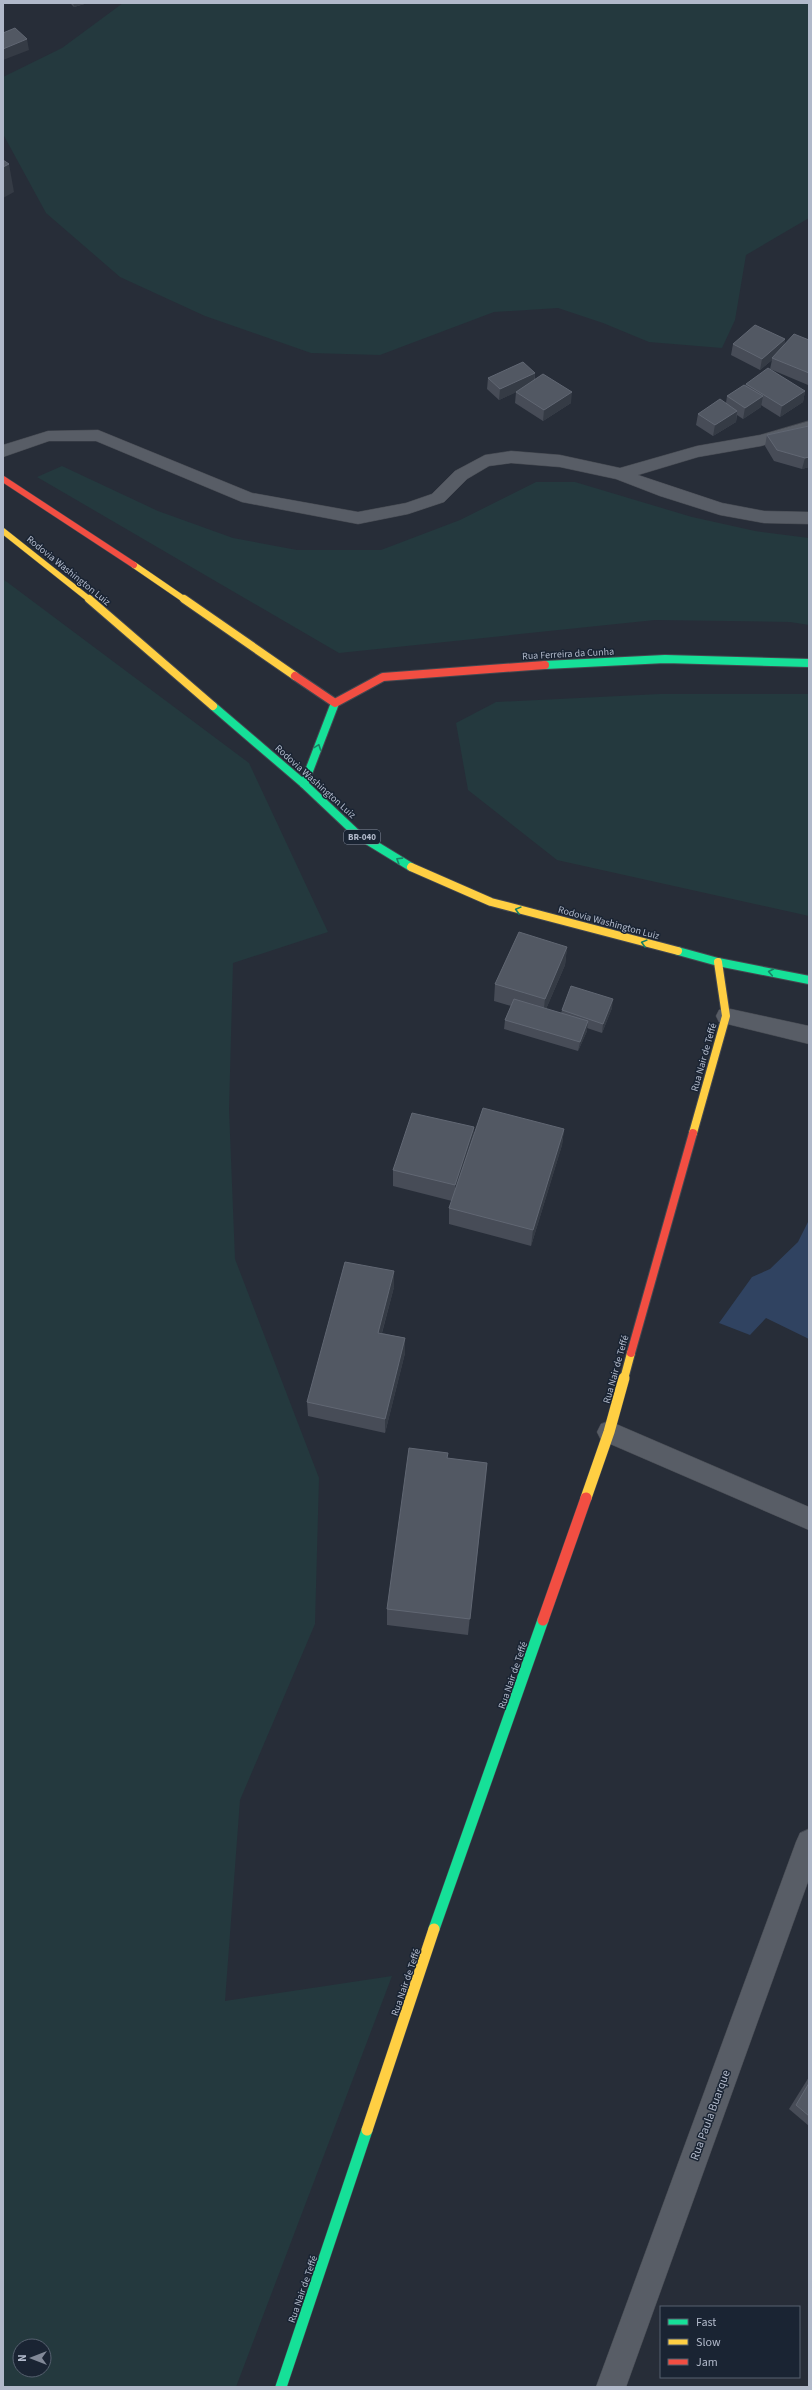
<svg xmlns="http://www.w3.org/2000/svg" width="812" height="2390" viewBox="0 0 812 2390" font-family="'Source Sans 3',sans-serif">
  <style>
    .green { fill: #24393e; fill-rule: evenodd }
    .water { fill: #304361 }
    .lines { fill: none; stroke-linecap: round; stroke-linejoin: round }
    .street-casing { stroke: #444850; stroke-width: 1 }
    .fast-far1-casing { stroke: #444850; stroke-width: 10 }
    .fast-casing { stroke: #444850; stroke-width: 12 }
    .slow-far2-casing { stroke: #444850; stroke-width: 7 }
    .slow-far1-casing { stroke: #444850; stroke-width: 10 }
    .slow-casing { stroke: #444850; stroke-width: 12 }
    .jam-far2-casing { stroke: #444850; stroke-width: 7 }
    .jam-far1-casing { stroke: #444850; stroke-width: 10 }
    .jam-casing { stroke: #444850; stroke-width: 12 }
    .street { fill: #585d66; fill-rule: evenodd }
    .fast-far1 { stroke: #16e098; stroke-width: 8 }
    .fast { stroke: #16e098; stroke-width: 11 }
    .slow-far2 { stroke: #ffcf43; stroke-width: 6 }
    .slow-far1 { stroke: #ffcf43; stroke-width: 8 }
    .slow { stroke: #ffcf43; stroke-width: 11 }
    .jam-far2 { stroke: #f24e42; stroke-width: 6 }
    .jam-far1 { stroke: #f24e42; stroke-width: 8 }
    .jam { stroke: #f24e42; stroke-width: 11 }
    .wall { fill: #474c57 }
    .shaded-wall { fill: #353b45 }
    .building { fill: #525863; stroke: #616773 }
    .oneway { stroke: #188266 }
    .labels { text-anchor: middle; stroke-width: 3; stroke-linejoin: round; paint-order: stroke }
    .shield { fill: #1a2433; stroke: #848c9d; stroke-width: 1 }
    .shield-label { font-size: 9px; font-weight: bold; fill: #b1b9ca }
    .street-label { font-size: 10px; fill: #b1b9ca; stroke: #1a2433 }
    .near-street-label { font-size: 12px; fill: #b1b9ca; stroke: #1a2433 }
  </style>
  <rect width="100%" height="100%" fill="#272d38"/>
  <g class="green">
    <polygon points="123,3 809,3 809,218 746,255 735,320 722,348 649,342 603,323 558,308 494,312 380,355 311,353 205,316 120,277 46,213 3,134 3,77 62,48"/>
    <polygon points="62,466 158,511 233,538 297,550 381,550 460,520 536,482 575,482 692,517 755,531 809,538 809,625 790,622 655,620 339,653 37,477"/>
    <path d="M3 579 249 763 328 932 233 963 229 1109 235 1259 319 1478 315 1624 240 1800 225 2001 392 1976 236 2387H3ZM20 2346H44V2370H20Z"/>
    <polygon points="660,694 809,694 809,916 557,860 468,790 456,723 496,702"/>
  </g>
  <polygon class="water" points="809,1220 809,1339 766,1318 750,1335 719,1323 752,1277 770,1269 798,1242"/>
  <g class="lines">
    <g class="street-casing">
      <g id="street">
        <polygon points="809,421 809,432 761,446 698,457 638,475 722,503 764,511 809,512 809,524 764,523 720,515 660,496 616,479 560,467 511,463 489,466 467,479 444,502 408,514 358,524 242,502 96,441 49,441 3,457 3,445 48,431 98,430 252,493 358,512 406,503 432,494 455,471 485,455 511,451 560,455 620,468 697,446 760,435"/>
        <polygon points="726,1008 809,1026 809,1044 719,1022 716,1016 719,1010"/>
        <polygon points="609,1421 809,1507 809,1530 601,1440 597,1432 601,1424"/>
        <polygon points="809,1829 809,1879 626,2387 596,2387 796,1842 800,1833"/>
      </g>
    </g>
    <g class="fast-far1-casing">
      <g id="fast-far1">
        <polyline points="545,665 665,659 809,663"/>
        <polyline points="213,706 304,784 357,834 411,867"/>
        <polyline points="304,784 335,703"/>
        <polyline points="678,951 718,962 809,980"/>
      </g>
    </g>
    <g class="fast-casing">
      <g id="fast">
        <polyline points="434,1929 543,1620"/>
        <polyline points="281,2387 367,2130"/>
      </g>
    </g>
    <g class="slow-far2-casing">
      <g id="slow-far2">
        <polyline points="3,531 90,600"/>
        <polyline points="134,565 185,600"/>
      </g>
    </g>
    <g class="slow-far1-casing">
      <g id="slow-far1">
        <polyline points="89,599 213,706"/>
        <polyline points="184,599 295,676"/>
        <polyline points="411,867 491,902 678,951"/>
        <polyline points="693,1133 726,1016 718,962"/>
        <polyline points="624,1379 631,1353"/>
      </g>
    </g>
    <g class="slow-casing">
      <g id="slow">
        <polyline points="586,1498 609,1432 624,1378"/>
        <polyline points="367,2130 434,1929"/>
      </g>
    </g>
    <g class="jam-far2-casing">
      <polyline id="jam-far2" points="3,479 134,565"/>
    </g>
    <g class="jam-far1-casing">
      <g id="jam-far1">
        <polyline points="295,676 335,703 383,677 545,665"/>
        <polyline points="631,1353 693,1133"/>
      </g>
    </g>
    <g class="jam-casing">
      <polyline id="jam" points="543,1620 586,1498"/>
    </g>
    <use href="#street" class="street"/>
    <use href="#fast-far1" class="fast-far1"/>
    <use href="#fast" class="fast"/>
    <use href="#slow-far2" class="slow-far2"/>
    <use href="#slow-far1" class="slow-far1"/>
    <use href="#slow" class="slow"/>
    <use href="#jam-far2" class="jam-far2"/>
    <use href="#jam-far1" class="jam-far1"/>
    <use href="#jam" class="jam"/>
  </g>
  <g class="wall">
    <polygon points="70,3 88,3 74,7"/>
    <polygon points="785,339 784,345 809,340 809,384 808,385 770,369 772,360 760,370 731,355 733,344"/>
    <polygon points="535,373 535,380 571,403 543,421 515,403 516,392 499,400 487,389 488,378"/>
    <polygon points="746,384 805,391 803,402 780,417 761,405 761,407 743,419 737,415 736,422 713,436 696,425 698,414 726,403 727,396 745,385"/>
    <polygon points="809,426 809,467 802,469 774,461 765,446 767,435"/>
    <polygon points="567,947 565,965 546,1009 561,1013 562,1010 612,1008 602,1033 587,1028 587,1031 578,1051 504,1029 505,1020 511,1006 494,1001 495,984"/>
    <polygon points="474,1127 473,1138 564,1129 562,1145 531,1246 449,1224 449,1208 452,1201 393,1186 393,1170"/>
    <polygon points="394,1287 382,1333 405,1338 405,1353 385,1433 308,1416 307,1402"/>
    <polygon points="487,1463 468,1635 387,1625 387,1609"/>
    <polygon points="809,2077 809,2126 789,2109"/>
  </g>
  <g class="shaded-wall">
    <polygon points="73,3 88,3 74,7"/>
    <polygon points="27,39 29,50 3,60 3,49"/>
    <polygon points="9,164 14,192 3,198 3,167"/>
    <polygon points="785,339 783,350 772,358 772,360 760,370 762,359"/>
    <polygon points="535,373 534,384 499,400 500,389"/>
    <polygon points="805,391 803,402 780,417 782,406"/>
    <polygon points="572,392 571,403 543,421 544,410"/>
    <polygon points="763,396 761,407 743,419 745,408"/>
    <polygon points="737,411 736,422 713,436 715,425"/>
    <polygon points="809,457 809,467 802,469 805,458"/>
    <polygon points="567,947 565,965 543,1016 545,999"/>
    <polygon points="613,999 612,1008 602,1033 603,1024"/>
    <polygon points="588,1021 587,1031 578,1051 580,1042"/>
    <polygon points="474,1127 473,1144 455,1201 455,1185"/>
    <polygon points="564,1129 562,1145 531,1246 533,1230"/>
    <polygon points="394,1271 394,1287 378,1347 378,1333"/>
    <polygon points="405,1338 405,1353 385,1433 385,1419"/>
    <polygon points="487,1463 486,1481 468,1635 470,1619"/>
  </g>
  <g class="building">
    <polygon points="15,28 27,39 3,49 3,33"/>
    <polygon points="3,160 9,164 3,167"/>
    <polygon points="755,325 785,339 762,359 733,344"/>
    <polygon points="794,334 809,340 809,373 772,358"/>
    <polygon points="523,362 535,373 500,389 488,378"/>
    <polygon points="768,368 805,391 782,406 746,384"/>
    <polygon points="543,374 572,392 544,410 516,392"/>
    <polygon points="744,385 763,396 745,408 727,396"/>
    <polygon points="720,399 737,411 715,425 698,414"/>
    <polygon points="809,426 809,457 805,458 777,450 767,435"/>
    <polygon points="519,932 567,947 545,999 495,984"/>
    <polygon points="571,986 613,999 603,1024 562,1010"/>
    <polygon points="514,999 588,1021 580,1042 505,1020"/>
    <polygon points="483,1108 564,1129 533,1230 449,1208"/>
    <polygon points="412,1113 474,1127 455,1185 393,1170"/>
    <polygon points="345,1262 394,1271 378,1333 405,1338 385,1419 307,1402"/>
    <polygon points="409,1448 448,1453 447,1458 487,1463 470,1619 387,1609"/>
    <polygon points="809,2083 809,2116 796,2105"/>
  </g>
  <defs><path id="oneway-chevron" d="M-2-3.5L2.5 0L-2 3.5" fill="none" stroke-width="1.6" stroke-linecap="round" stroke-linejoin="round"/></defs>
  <g class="oneway">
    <use href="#oneway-chevron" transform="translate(318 747) rotate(-70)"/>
    <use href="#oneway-chevron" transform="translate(399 860) rotate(-148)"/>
    <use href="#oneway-chevron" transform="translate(518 910) rotate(-165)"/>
    <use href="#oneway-chevron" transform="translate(644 943) rotate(-165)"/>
    <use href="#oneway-chevron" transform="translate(771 972) rotate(-169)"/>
  </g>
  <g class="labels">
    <rect class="shield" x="344" y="830" width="36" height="14" rx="3"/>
    <g class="shield-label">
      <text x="362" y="840">BR-040</text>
    </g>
    <g class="street-label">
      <text transform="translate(69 570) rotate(39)" y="4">Rodovia Washington Luiz</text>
      <text transform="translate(568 653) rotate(-3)" y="4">Rua Ferreira da Cunha</text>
      <text transform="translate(316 781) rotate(42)" y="4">Rodovia Washington Luiz</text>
      <text transform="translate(609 922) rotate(15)" y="4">Rodovia Washington Luiz</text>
      <text transform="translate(703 1057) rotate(-74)" y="4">Rua Nair de Teffé</text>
      <text transform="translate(615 1369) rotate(-74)" y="4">Rua Nair de Teffé</text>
      <text transform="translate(512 1675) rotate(-71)" y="4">Rua Nair de Teffé</text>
      <text transform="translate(405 1982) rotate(-71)" y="4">Rua Nair de Teffé</text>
      <text transform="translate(302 2289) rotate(-71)" y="4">Rua Nair de Teffé</text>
    </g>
    <g class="near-street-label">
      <text transform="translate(710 2115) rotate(-70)" y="4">Rua Paula Buarque</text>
    </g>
  </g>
  <rect width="812" height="2390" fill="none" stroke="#b1b9ca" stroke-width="8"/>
  <rect x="660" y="2306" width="140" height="72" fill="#1a2433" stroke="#56606f"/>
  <rect x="668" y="2319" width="20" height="6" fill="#16e098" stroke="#56606f"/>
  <text x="696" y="2326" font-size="12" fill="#b1b9ca">Fast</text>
  <rect x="668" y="2339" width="20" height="6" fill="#ffcf43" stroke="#56606f"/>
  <text x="696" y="2346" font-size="12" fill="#b1b9ca">Slow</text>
  <rect x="668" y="2359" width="20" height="6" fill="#f24e42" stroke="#56606f"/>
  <text x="696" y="2366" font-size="12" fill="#b1b9ca">Jam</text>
  <g transform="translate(32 2358) rotate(270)"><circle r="19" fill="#1a2433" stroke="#56606f"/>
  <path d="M0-3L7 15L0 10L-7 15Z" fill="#818897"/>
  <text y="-6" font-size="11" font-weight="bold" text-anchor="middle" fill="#b1b9ca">N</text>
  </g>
</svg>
